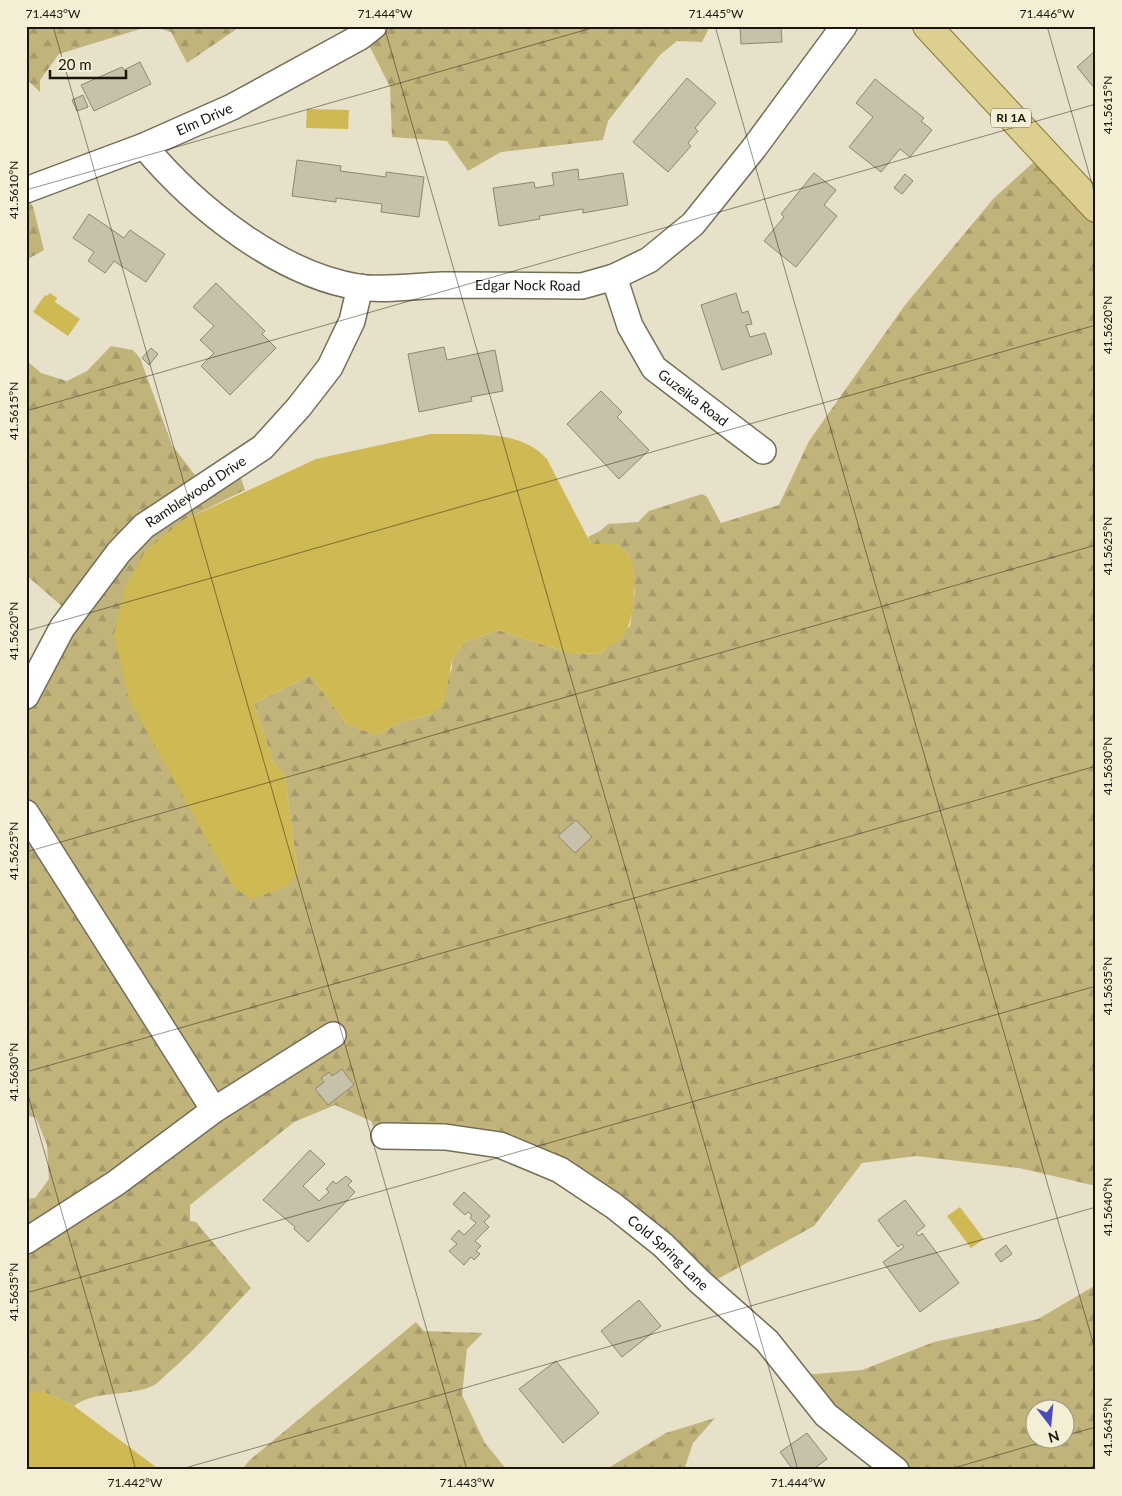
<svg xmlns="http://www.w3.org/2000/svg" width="1122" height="1496" viewBox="0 0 1122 1496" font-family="Lato,sans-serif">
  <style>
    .forest { fill: url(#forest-firs); fill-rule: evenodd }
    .water { fill: #cfb952 }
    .building { fill: #c6c1a8; stroke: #8c8770 }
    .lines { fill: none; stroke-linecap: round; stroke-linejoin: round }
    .minor-casing { stroke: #746f59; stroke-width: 28 }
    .major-casing { stroke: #897932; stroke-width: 30 }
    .minor { stroke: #fff; stroke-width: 25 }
    .major { stroke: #ddcf90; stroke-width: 28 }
    .ticks { fill: none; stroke: #17150c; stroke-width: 1; stroke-opacity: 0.45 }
    .labels { text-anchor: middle; stroke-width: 4; stroke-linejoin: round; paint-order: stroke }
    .shield { fill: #f4eed5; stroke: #595648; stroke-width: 1 }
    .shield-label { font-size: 12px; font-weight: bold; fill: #17150c }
    .street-label { font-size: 14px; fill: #17150c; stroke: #f4eed5 }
    .neatline { fill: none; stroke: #17150c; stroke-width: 2 }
    .ticks-label { font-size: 12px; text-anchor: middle; fill: #17150c }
  </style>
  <defs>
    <pattern id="forest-firs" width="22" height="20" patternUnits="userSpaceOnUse" patternTransform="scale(1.25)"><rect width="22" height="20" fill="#c1b47b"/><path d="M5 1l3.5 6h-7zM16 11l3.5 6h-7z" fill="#a59a69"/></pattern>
  </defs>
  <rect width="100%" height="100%" fill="#e6e1c8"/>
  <g class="forest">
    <polygon points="26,26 150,26 59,54 40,80 40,92 26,79"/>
    <polygon points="150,26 241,26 187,63 171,32"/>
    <polygon points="364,26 706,26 708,30 702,42 677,41 660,55 608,121 603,140 501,152 468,171 447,141 392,137 390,87 363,33"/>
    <path d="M1036 160 1096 206V1186L1019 1168 916 1156 862 1163 814 1226 703 1287 659 1240 499 1146 379 1140 371 1121 335 1105 294 1122 190 1205V1221L196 1222 251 1288C224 1316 198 1348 168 1373 163 1377 157 1385 150 1387 125 1397 95 1390 74 1406L42 1391H26V1199L35 1198 49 1179 47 1145 36 1118 26 1115V697L71 614 26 575V360L41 373 67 381 87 371 111 346 133 350 140 358 172 445 195 475 218 479 238 469 245 490 182 521 298 874 285 776 273 762 254 703 310 675 347 724 376 735 402 722 432 714 452 668V660L465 642 498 630 569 653 600 654 608 645 630 626 635 592 630 556 617 544H591L588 537 600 531 608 524 638 522 649 511 702 494 707 497 721 523 779 505 809 441 905 305 994 198Z"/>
    <polygon points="26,195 33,207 44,250 26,260"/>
    <path d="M1096 1285V1470H895L791 1376 862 1370 934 1342 1038 1319ZM1034 1408H1064V1438H1034Z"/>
    <polygon points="416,1322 424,1331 483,1333 467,1349 462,1395 485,1443 507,1470 241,1470 251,1459"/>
    <polygon points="715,1418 693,1443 684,1470 605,1470 666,1433"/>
  </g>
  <g class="water">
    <polygon points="307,109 349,110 348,129 306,128"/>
    <polygon points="50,293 57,298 55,302 80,319 68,336 33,312 45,295 47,296"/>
    <path d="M431 434C469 435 520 428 547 459L591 544H617C621 547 628 552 630 557 638 575 636 629 618 641 609 648 609 643 600 654L569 653 498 630 465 642 452 660 444 703 432 714 402 722 376 735 347 724 310 675 254 703 273 762 285 776 298 874 287 886 253 899 235 889 129 699 114 635 125 588 145 552 182 521 316 459Z"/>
    <polygon points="960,1207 984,1239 971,1248 947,1216"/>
    <polygon points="26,1391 42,1391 74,1406 160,1470 26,1470"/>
  </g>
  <g class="building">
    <polygon points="740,26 781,26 782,42 741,44"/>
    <polygon points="1096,50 1096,90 1077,67"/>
    <polygon points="140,62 151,84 94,111 81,85 122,67 124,70"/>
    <polygon points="687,78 716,103 695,128 698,131 688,143 691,146 668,172 633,142"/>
    <polygon points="875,79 924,118 921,121 932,130 910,157 900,149 881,172 849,147 873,117 856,103"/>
    <polygon points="83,95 88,107 77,111 72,100"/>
    <polygon points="297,160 341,166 340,171 386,177 386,172 424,177 419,217 381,212 382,204 336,198 336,202 292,196"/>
    <polygon points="578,169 579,180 623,173 628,205 583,213 583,209 539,216 540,219 499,226 493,188 534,182 535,188 554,185 552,173"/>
    <polygon points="814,173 836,190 824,205 837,216 796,267 764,241 784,217 781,214"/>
    <polygon points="905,174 913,181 902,194 894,188"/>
    <polygon points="89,214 124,238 130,230 165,254 146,282 114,261 105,273 88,261 94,252 73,238"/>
    <polygon points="216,283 265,331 262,334 276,348 230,395 201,366 214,353 200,340 214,326 193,307"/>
    <polygon points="736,293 742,313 748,311 752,324 746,325 750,337 765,333 772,354 722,370 701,305"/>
    <polygon points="444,347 447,360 495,350 503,391 471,397 472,401 419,412 408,354"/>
    <polygon points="151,348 158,354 149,365 142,358"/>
    <polygon points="601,391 622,412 617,417 649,450 619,479 567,424"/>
    <polygon points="576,820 592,837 575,853 558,836"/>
    <polygon points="342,1069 354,1085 328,1105 315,1089 324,1082 321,1078 329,1072 332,1076"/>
    <polygon points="310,1150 325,1164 303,1186 319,1201 329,1192 326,1189 333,1181 336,1184 346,1176 352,1181 348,1185 355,1192 308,1242 294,1229 295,1227 263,1200"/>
    <polygon points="464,1192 490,1216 484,1222 489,1227 475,1241 481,1246 476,1251 480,1254 474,1260 471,1257 464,1265 449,1251 457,1244 451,1239 459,1230 464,1235 476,1223 470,1218 472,1215 468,1212 465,1215 453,1204"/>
    <polygon points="905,1200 925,1226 916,1233 919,1236 922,1233 959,1283 920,1312 883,1262 904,1247 902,1244 898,1247 878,1220"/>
    <polygon points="1006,1245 1012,1254 1001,1262 995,1254"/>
    <polygon points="639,1300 661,1326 622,1357 601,1331"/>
    <polygon points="556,1361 599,1413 563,1443 519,1389"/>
    <polygon points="807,1433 827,1459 812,1470 793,1470 780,1452"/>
  </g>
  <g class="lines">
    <g class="minor-casing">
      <g id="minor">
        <path id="s1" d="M144 146C195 207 278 274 358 287 383 291 416 286 442 285 488 285 535 285 582 286L614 277 649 260 693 224 754 148 844 26"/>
        <path id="s2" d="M26 190 144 146 232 107 360 37 374 26"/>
        <path id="s3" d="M614 277 630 326 654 368 763 451"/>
        <path id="s4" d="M26 696 62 628 119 552 144 526 263 447 299 407 330 367 352 321 360 287"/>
        <polyline points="26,813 214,1110"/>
        <path id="s5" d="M384 1136 445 1137 500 1145 560 1170 614 1206 663 1245 699 1281 767 1341 826 1415 896 1470"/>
        <polyline points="26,1241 116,1183 214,1110 333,1035"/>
      </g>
    </g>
    <g class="major-casing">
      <polyline id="major" points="927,26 1096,208"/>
    </g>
    <use href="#minor" class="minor"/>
    <use href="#major" class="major"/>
  </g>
  <path class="ticks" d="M53 26 467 1470M384 26 798 1470M715 26 1096 1353M1047 26 1096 198M26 190 599 26M26 411 1096 104M26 631 1096 325M26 852 1096 545M26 1072 1096 766M26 1088 136 1470M26 1293 1096 986M1064 1436 1096 1427M178 1470 1096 1207M947 1470 1056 1438"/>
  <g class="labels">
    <rect class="shield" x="991" y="108.5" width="40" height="19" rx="4"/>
    <g class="shield-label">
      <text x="1011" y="122">RI 1A</text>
    </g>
    <g class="street-label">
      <text dy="5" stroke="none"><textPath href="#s2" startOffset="192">Elm Drive</textPath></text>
      <text dy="5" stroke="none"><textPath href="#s1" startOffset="431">Edgar Nock Road</textPath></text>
      <text dy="5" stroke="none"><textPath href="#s3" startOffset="149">Guzeika Road</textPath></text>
      <text dy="5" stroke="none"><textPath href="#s4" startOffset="270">Ramblewood Drive</textPath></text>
      <text dy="5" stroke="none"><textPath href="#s5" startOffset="318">Cold Spring Lane</textPath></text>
    </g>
  </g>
  <rect width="1122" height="1496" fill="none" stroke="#f4eed5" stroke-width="55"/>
  <g transform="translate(1050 1424) rotate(164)"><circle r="24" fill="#f4eed5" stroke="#9c9785"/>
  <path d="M0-4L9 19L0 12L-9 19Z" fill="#4a4ac0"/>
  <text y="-8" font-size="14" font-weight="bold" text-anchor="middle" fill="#17150c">N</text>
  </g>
  <path d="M50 70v8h76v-8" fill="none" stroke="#17150c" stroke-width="2.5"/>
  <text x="58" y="70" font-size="15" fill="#17150c" stroke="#f4eed5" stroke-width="4" paint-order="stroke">20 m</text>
  <rect x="28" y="28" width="1066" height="1440" class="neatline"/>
  <g class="ticks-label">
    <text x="53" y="18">71.443°W</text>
    <text x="385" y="18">71.444°W</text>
    <text x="716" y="18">71.445°W</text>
    <text x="1047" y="18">71.446°W</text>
    <text transform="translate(1108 105) rotate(-90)" y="4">41.5615°N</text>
    <text transform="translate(14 190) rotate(-90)" y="4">41.5610°N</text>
    <text transform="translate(1108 325) rotate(-90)" y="4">41.5620°N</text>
    <text transform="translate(14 411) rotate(-90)" y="4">41.5615°N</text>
    <text transform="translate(1108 546) rotate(-90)" y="4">41.5625°N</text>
    <text transform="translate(14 631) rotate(-90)" y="4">41.5620°N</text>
    <text transform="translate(1108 766) rotate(-90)" y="4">41.5630°N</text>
    <text transform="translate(14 851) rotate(-90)" y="4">41.5625°N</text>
    <text transform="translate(1108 986) rotate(-90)" y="4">41.5635°N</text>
    <text transform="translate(14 1072) rotate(-90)" y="4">41.5630°N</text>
    <text transform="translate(1108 1207) rotate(-90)" y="4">41.5640°N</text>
    <text transform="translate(14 1292) rotate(-90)" y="4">41.5635°N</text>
    <text transform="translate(1108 1427) rotate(-90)" y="4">41.5645°N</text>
    <text x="135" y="1487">71.442°W</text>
    <text x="467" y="1487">71.443°W</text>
    <text x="798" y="1487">71.444°W</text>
  </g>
</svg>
